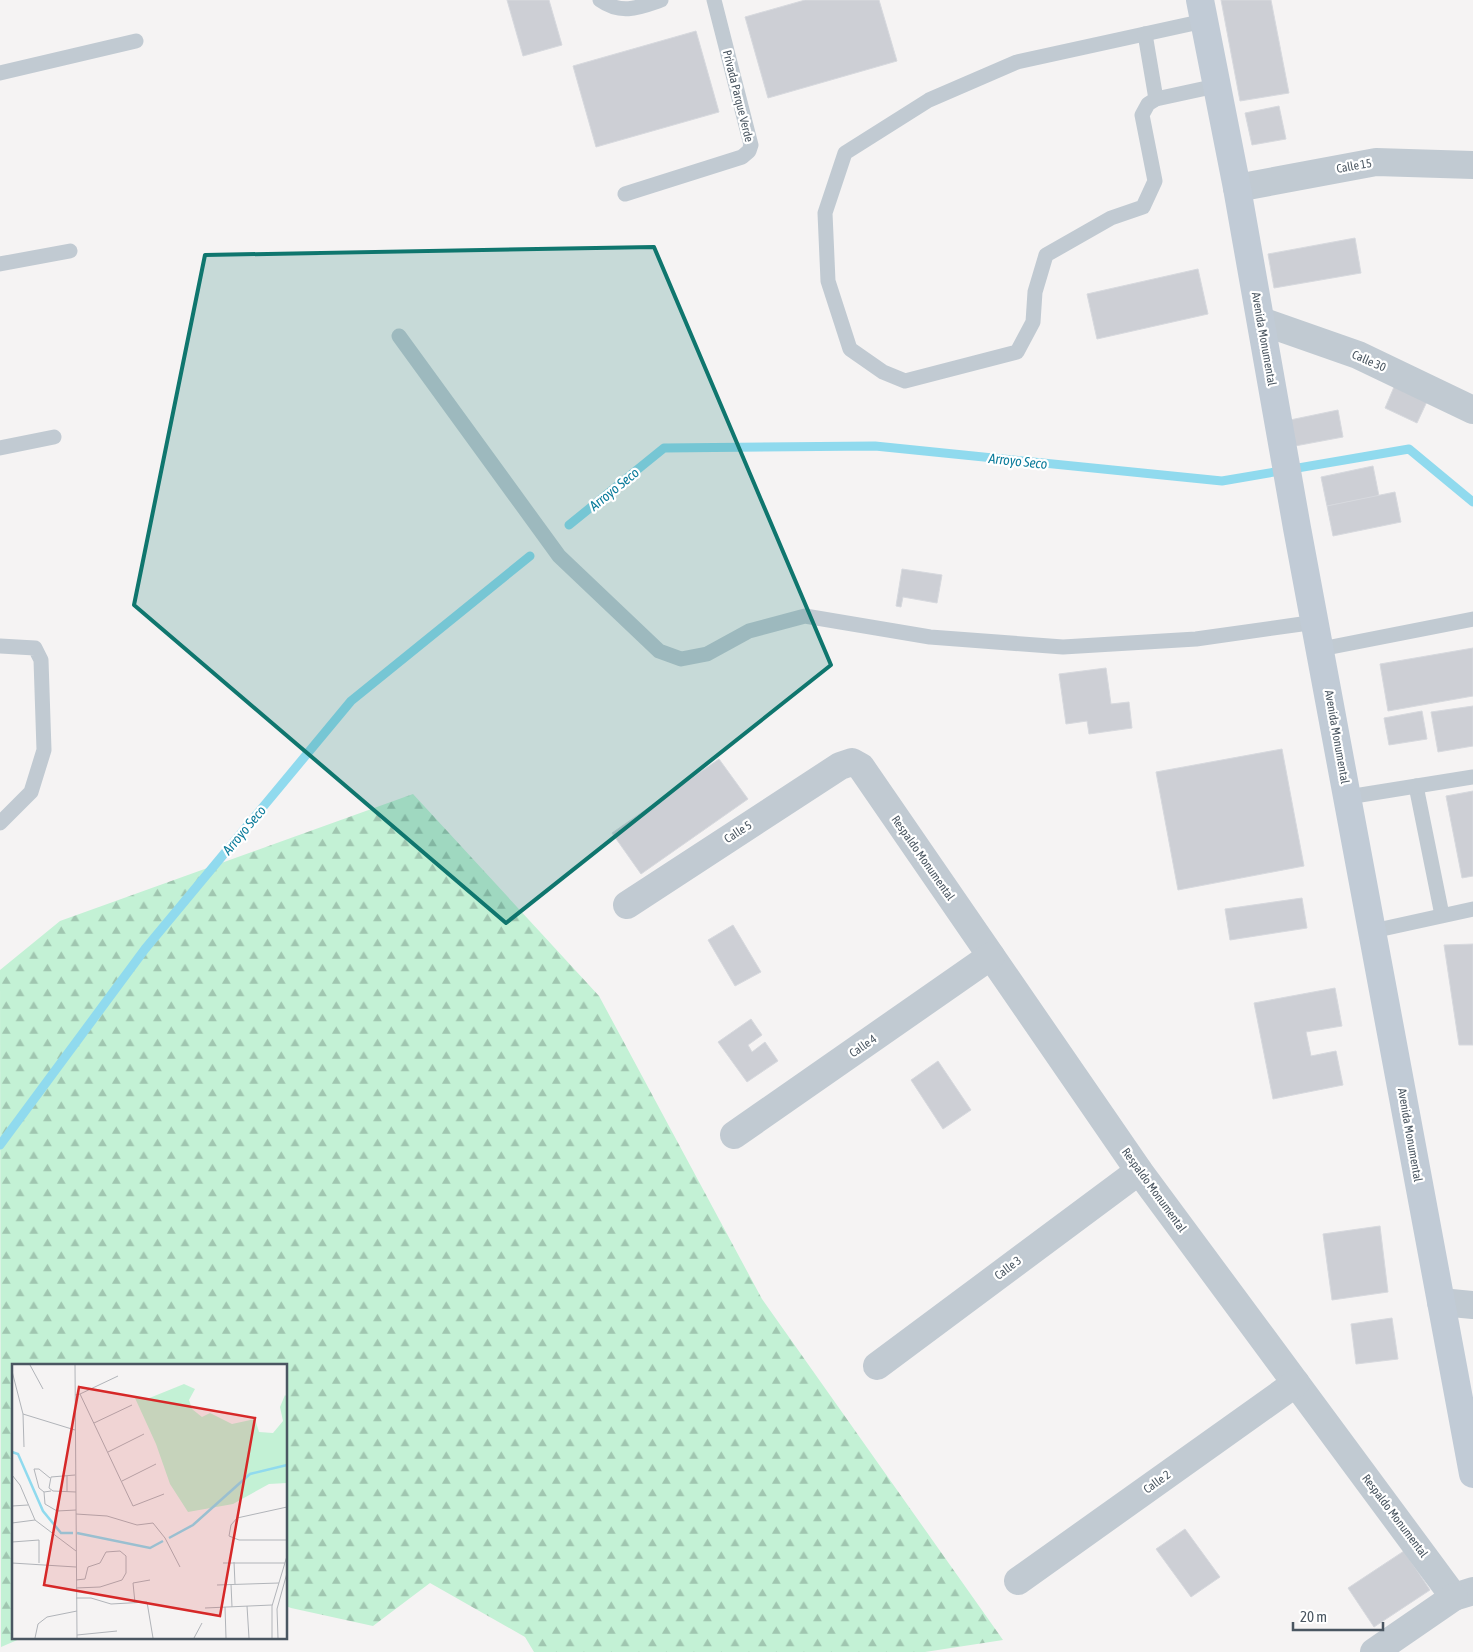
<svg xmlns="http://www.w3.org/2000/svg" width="1473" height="1652" viewBox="0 0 1473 1652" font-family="'Asap Condensed',sans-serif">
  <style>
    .forest { fill: url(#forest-firs) }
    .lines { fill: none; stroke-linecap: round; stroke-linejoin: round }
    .stream { stroke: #90daee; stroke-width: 9 }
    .building { fill: #cdcfd5; stroke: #d7d9de }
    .lane { stroke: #c1cad2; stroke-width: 15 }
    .street { stroke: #c1cad2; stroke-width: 28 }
    .secondary { stroke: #c1cbd6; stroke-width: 28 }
    .marked { fill: #0f766e; fill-opacity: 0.2; stroke: #0f766e; stroke-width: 4; stroke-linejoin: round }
    .labels { text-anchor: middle; stroke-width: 4.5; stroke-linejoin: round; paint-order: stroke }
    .street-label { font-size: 12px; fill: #4a5661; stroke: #fff }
    .water-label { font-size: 14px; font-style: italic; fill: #0c7c9b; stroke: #fff }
    .inset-river { fill: none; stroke: #90daee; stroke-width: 2.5 }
    .inset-road { fill: none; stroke: #b1b4b9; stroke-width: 1 }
    .view { fill: #d62828; fill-opacity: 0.15; stroke: #d62828; stroke-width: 2.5 }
    .inset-edge { fill: none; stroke: #4a5661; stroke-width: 2.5 }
  </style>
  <defs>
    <pattern id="forest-firs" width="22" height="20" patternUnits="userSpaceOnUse" patternTransform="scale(1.25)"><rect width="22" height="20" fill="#c3f1d5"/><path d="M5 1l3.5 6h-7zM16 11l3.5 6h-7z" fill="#a0c6b0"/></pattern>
  </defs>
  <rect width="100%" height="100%" fill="#f5f3f3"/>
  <polygon class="forest" points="413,794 599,996 762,1299 1003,1640 925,1652 534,1652 525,1637 430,1583 373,1626 291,1608 286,1606 286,1366 14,1366 14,1638 22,1638 1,1647 0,970 60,921"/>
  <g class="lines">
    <g class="stream">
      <polyline points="569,525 664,448 875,446 1222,481 1409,449 1473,502"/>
      <polyline points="0,1145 145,949 351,701 530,556"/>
    </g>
  </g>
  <g class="building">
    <polygon points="507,0 549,0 562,45 523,56"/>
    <polygon points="805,0 879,0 897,61 768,98 745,17"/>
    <polygon points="1221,0 1271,0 1289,93 1240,101"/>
    <polygon points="696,31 719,112 596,147 573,66"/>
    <polygon points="1279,106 1286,139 1252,145 1245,113"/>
    <polygon points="1355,238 1361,273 1274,288 1268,254"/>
    <polygon points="1198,269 1208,314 1097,339 1087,294"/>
    <polygon points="1397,380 1430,395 1417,423 1385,408"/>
    <polygon points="1338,410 1343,437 1295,446 1290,420"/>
    <polygon points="1373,466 1379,496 1327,506 1321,477"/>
    <polygon points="1395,492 1401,522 1333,536 1327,506"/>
    <polygon points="902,569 942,575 937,603 903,597 901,607 896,606"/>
    <polygon points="1473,648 1473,696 1388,711 1380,664"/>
    <polygon points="1106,668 1111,704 1129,702 1132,728 1089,734 1087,721 1066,724 1059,674"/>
    <polygon points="1473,706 1473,746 1438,752 1431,712"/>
    <polygon points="1422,711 1427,739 1389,745 1384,718"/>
    <polygon points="1282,749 1304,866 1178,890 1156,772"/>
    <polygon points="719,759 748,799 641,874 612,833"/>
    <polygon points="1473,791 1473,876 1462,878 1446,796"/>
    <polygon points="1302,898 1307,928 1230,940 1225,909"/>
    <polygon points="733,925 761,972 735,986 708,940"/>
    <polygon points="1473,944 1473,1045 1459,1045 1444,945"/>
    <polygon points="1335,988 1342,1026 1306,1032 1311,1056 1336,1051 1343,1085 1273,1099 1254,1003"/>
    <polygon points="751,1019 762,1035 748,1045 752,1052 765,1042 778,1061 747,1082 718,1042"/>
    <polygon points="938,1061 971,1110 943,1129 911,1080"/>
    <polygon points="1380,1226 1388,1292 1332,1300 1323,1234"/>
    <polygon points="1392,1318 1398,1359 1356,1364 1351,1324"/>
    <polygon points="1185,1529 1220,1577 1191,1597 1156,1549"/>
    <polygon points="1404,1551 1430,1590 1374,1627 1348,1588"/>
  </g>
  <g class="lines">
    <g class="lane">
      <path d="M600 0C621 15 638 8 661 0"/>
      <polyline points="1204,21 1017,62 929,100 845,153 825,213 828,281 850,349 883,372 905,381 1017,352 1033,322 1035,292 1046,255 1111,218 1143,207 1155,181 1142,115 1148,104 1156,99 1216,86"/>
      <polyline points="1145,34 1156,99"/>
      <polyline points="0,73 136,41"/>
      <polyline points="625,194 742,157 749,151 751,145 714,0"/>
      <polyline points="0,264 70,251"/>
      <polyline points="399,336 559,556 659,651 681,659 707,654 749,631 805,616 930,637 1063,647 1196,639 1316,622"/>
      <polyline points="0,448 54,437"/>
      <polyline points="0,646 35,648 41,660 44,750 31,792 0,823"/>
      <polyline points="1321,649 1473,619"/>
      <polyline points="1416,786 1442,915"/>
      <polyline points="1348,797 1473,777"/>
      <polyline points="1373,931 1473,909"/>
    </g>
    <g class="street">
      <polyline points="1237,188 1376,162 1473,165"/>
      <polyline points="1261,321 1358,355 1473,410"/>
      <polyline points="627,905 840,766 852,762 861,767 1139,1171 1454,1597 1473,1591"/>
      <polyline points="734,1135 991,956"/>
      <polyline points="1441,1302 1473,1305"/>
      <polyline points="877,1366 1139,1171"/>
      <polyline points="1018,1581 1296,1383"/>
      <polyline points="1374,1652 1454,1597"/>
    </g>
    <polyline class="secondary" points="1200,0 1237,188 1297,528 1473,1474"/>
  </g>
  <path class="marked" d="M654 247 831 665 506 923 134 605 205 255Z"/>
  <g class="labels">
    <g class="street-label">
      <text transform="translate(738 96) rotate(76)" y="4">Privada Parque Verde</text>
      <text transform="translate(1354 166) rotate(-10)" y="4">Calle 15</text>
      <text transform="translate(1264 339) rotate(80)" y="4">Avenida Monumental</text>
      <text transform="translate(1369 361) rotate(24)" y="4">Calle 30</text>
      <text transform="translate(1337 737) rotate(80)" y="4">Avenida Monumental</text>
      <text transform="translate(738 832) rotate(-33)" y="4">Calle 5</text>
      <text transform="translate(923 858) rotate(55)" y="4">Respaldo Monumental</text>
      <text transform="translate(863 1046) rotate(-35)" y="4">Calle 4</text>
      <text transform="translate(1410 1135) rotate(80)" y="4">Avenida Monumental</text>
      <text transform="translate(1154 1190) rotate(54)" y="4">Respaldo Monumental</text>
      <text transform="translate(1008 1268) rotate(-37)" y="4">Calle 3</text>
      <text transform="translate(1157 1482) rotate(-36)" y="4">Calle 2</text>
      <text transform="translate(1395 1516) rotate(53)" y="4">Respaldo Monumental</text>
    </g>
    <g class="water-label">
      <text transform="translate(1018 461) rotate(6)" y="5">Arroyo Seco</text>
      <text transform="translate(614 489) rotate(-39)" y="5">Arroyo Seco</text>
      <text transform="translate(244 830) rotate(-50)" y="5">Arroyo Seco</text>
    </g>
  </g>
  <g transform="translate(12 1364)">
    <rect width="275" height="275" fill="#f5f3f3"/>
    <path d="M172 20 183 25 177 36 180 45 190 53 198 49 220 60 243 55 247 68 261 69 271 57 268 43 273 31 275 33V119L257 120 221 140 176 148 158 120 144 80 123 34 135 35Z" fill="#c3f1d5"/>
    <path class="inset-river" d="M0 88 6 90 31 147 49 169H61M65 169 138 184 151 177M157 174 181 161 238 110 275 101"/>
    <path class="inset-road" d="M18 1 31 25M63 1 65 274M0 7 11 50 12 83M68 30 106 12M63 31 68 30 121 142 152 130M11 50 63 66M82 59 120 41M96 88 132 70M0 111 8 121 23 156 64 187M63 111 39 113 37 124 41 127 64 128M55 112V128M110 117 144 100M39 127 32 128 33 140 45 147 64 146M32 128 27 124 22 105H27L38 114M0 142 16 141M275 143 225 154 219 161 217 172 227 176H275M64 150 95 152 125 161 141 159 153 174 168 203M0 159 23 156M0 178 27 176V199M222 198 223 220M0 199 64 203M211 199H273M64 216 73 215 76 203 88 199 94 188 108 187 114 192V209L110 216 88 223 64 224M219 220 220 243M205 221 267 219M64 234H79L99 240 135 238 141 274M123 239 121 219 138 216M235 242 237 274M213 243 214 274M193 244 260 241M65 271 105 267M23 274 26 260 35 253 65 247M182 274 190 259M260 274V242L275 192M266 274 265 245 275 209"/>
    <path class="view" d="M67 23 243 54 208 252 32 221Z"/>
    <rect width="275" height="275" class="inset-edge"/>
  </g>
  <path d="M1293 1622v8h90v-8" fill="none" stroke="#4a5661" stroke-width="2.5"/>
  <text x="1300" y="1622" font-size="15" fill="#4a5661" stroke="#ffffff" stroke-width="4" paint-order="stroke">20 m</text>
</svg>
